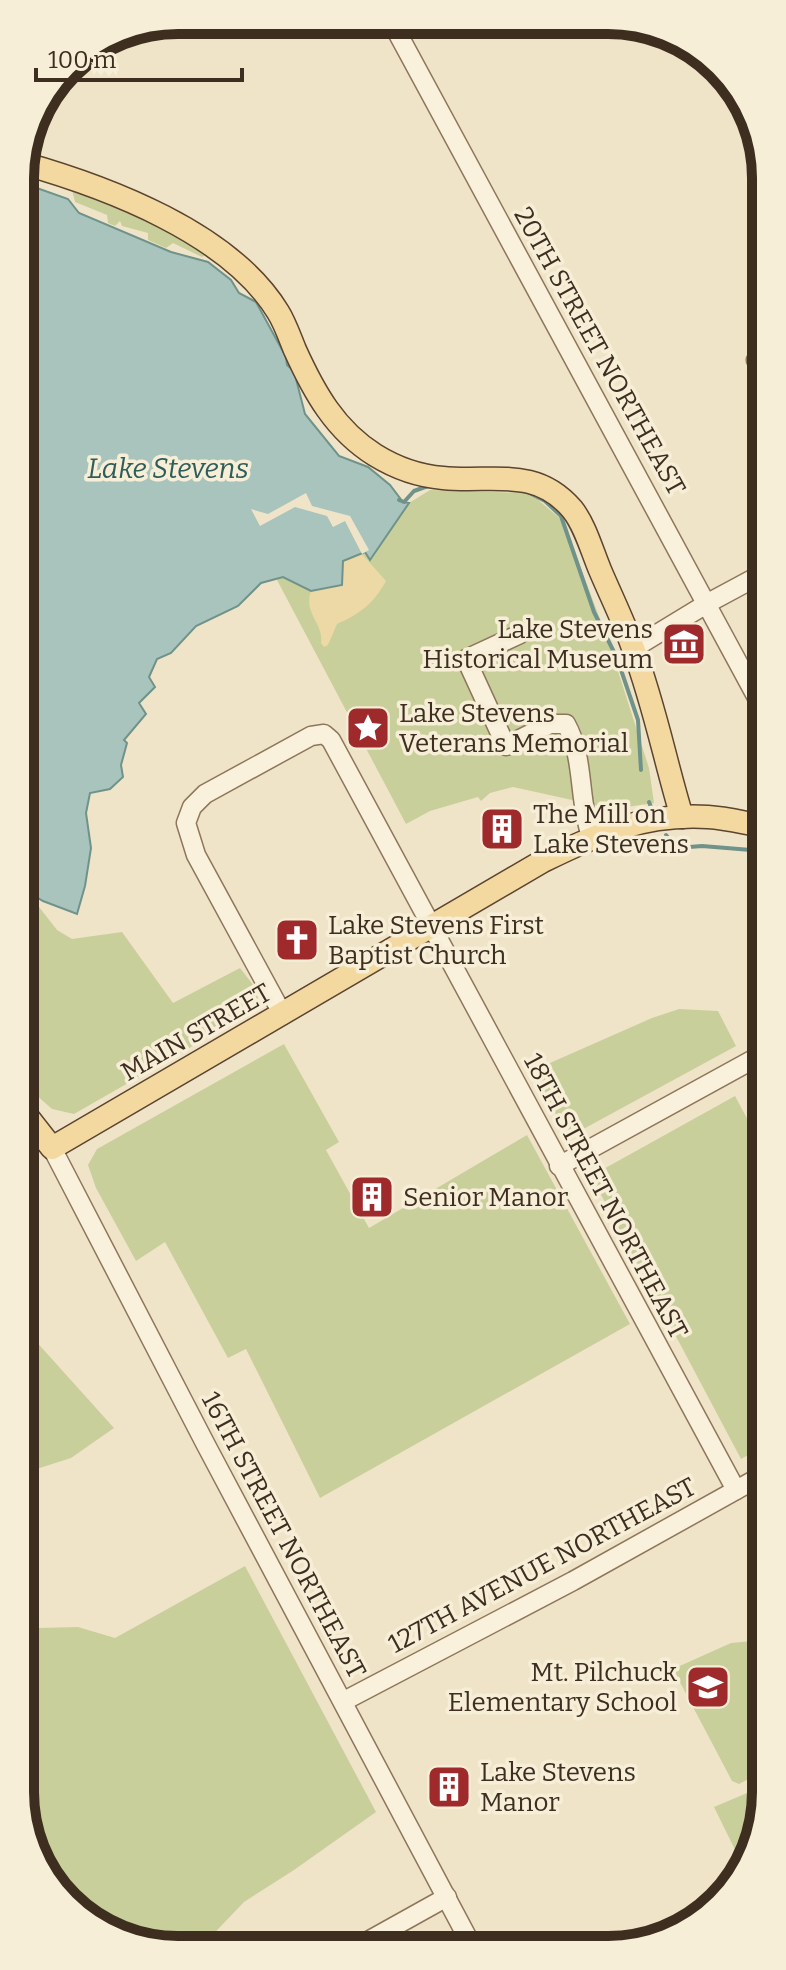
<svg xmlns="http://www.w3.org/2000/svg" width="786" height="1970" viewBox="0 0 786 1970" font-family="Bitter,serif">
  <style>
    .green { fill: #c9cf9b }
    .sand { fill: #ecd9a5 }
    .water { fill: #a9c4bc; stroke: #6f938a; stroke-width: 2 }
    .pier { fill: #f0e4c8 }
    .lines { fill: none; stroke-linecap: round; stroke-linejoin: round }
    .stream { stroke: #6f938a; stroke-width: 4 }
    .minor-casing { stroke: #8d765c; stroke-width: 21 }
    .major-casing { stroke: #5b4430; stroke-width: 25 }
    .minor { stroke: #faf1dc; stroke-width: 18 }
    .major { stroke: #f3d9a0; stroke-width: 22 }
    .labels { text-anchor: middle; stroke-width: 7; stroke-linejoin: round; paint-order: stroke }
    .street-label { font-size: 26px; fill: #3d2e20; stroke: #f7eed8 }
    .poi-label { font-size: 26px; fill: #3d2e20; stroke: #f7eed8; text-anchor: start }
    .water-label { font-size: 28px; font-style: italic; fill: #2f5d5a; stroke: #f7eed8 }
    .rim { fill: none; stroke: #3d2e20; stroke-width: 10 }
  </style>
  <rect width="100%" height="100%" fill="#f0e4c8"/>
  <g class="green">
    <polygon points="70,182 213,250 202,257 173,243 166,248 148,240 148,233 122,226 120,221 115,226 108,223 107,215 75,202"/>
    <polygon points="430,490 530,493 563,521 609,643 649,768 654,803 613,809 513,787 490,793 481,801 478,797 430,811 406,824 277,580 283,576 311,591 343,561 365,552 370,560 409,503"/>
    <polygon points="23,894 29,894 57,930 72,939 122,932 173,1003 240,968 254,986 261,1007 74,1114 52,1109 35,1094 23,1073 23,1047 32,1030 36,1005 23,988"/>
    <polygon points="679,1009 718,1011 736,1046 576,1133 562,1127 534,1070 652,1018"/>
    <polygon points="284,1044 339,1142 326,1150 369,1228 527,1135 630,1324 320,1498 246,1349 228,1358 165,1242 136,1261 96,1188 88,1165 97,1149"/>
    <polygon points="735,1096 764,1150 765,1446 741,1459 591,1176"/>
    <polygon points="24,1328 114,1428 71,1458 24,1473"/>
    <polygon points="245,1566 376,1812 294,1870 244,1902 201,1947 147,1947 73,1911 25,1833 25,1642 39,1628 78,1627 115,1638"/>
    <polygon points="765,1640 766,1770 739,1784 732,1781 673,1669 731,1643"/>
    <polygon points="766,1785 766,1802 742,1864 714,1807"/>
  </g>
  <path class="sand" d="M362 554 386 581C374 603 360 614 337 624L328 645 324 647 321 643C324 623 303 614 311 591L341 585 343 561Z"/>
  <polygon class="water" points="20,182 68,199 79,213 171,252 208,262 231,280 239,293 256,302 286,357 287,365 294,371 305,414 339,456 368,467 390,485 403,502 409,503 370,560 365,552 343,561 342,585 311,591 283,577 261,583 238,606 196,626 171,653 157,659 149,677 155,687 139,703 146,714 124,740 127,743 121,765 123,777 110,789 90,793 86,813 91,848 85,886 77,914 43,901 22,888"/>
  <polygon class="pier" points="306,493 312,506 350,516 369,550 362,554 345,521 333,527 327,516 295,507 260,526 251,509 268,514"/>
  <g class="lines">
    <g class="stream">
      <polyline points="528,492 545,501 561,516 594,612 617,658 638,720 641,770"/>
      <polyline points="399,500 404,502 414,491 428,486"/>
      <polyline points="649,802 651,807"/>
      <polyline points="666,835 677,848 702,846 763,851"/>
    </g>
    <g class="minor-casing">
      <g id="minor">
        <polyline points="391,21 762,707"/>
        <polyline points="756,360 761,369"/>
        <path d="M520 634 466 659 506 746 550 724H566C585 758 578 800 591 836"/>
        <polyline points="634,648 708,603 762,574"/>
        <polyline points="283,1015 196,855 186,823 192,807 205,794 311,736 324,734 331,740 736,1490"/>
        <polyline points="52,1148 206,1445 472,1946"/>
        <polyline points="559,1166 763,1054"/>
        <polyline points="344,1701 573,1581 765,1474"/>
        <polyline points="359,1946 447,1897"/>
      </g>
    </g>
    <g class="major-casing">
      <g id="major">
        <path d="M22 163C107 187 230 233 278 312 285 323 290 338 295 350 314 392 335 430 375 455 396 468 418 476 443 478 492 483 535 466 572 509 585 525 592 551 600 570 611 596 624 622 633 648 654 703 665 761 682 817"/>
        <path d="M23 1111 52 1148 543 861C598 834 644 813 708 817 726 818 745 823 763 826"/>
      </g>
    </g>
    <use href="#minor" class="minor"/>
    <use href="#major" class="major"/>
  </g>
  <defs>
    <g id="museum-square" transform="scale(2.3)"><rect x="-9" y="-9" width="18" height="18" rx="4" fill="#9e2a2b" stroke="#f7eed8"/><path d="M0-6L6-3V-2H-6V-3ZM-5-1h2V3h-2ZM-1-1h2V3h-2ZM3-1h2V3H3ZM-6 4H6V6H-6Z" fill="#fff"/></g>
    <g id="sight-square" transform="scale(2.3)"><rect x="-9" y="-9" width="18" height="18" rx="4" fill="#9e2a2b" stroke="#f7eed8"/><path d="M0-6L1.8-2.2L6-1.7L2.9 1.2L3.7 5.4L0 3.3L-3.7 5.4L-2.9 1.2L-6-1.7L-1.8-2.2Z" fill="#fff"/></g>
    <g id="building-square" transform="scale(2.3)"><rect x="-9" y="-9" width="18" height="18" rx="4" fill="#9e2a2b" stroke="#f7eed8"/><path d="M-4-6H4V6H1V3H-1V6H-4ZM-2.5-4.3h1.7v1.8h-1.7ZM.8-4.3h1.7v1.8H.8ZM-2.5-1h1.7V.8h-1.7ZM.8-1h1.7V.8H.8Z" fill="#fff"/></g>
    <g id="church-square" transform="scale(2.3)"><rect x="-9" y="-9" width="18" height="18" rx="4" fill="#9e2a2b" stroke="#f7eed8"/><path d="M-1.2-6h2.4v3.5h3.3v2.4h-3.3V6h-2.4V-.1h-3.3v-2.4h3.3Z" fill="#fff"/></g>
    <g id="school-square" transform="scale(2.3)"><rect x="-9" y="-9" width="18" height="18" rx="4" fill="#9e2a2b" stroke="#f7eed8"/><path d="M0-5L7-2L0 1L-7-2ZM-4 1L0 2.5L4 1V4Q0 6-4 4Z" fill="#fff"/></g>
  </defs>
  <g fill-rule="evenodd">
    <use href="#museum-square" x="684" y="644"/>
    <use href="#sight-square" x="368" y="728"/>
    <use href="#building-square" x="502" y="829"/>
    <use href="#church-square" x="297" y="940"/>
    <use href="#building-square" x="372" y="1197"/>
    <use href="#school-square" x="708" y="1687"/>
    <use href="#building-square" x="449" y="1787"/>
  </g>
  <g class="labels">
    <g class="street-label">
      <text transform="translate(600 351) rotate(61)" y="9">20TH STREET NORTHEAST</text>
      <text transform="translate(196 1032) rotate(-30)" y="9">MAIN STREET</text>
      <text transform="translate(606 1196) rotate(62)" y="9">18TH STREET NORTHEAST</text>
      <text transform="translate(284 1535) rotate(62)" y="9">16TH STREET NORTHEAST</text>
      <text transform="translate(542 1565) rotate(-28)" y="9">127TH AVENUE NORTHEAST</text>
    </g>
    <g class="poi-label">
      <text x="653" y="638" text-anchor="end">Lake Stevens<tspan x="653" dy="30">Historical Museum</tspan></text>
      <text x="399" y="722">Lake Stevens<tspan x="399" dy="30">Veterans Memorial</tspan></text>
      <text x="533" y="823">The Mill on<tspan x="533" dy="30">Lake Stevens</tspan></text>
      <text x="328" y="934">Lake Stevens First<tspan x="328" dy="30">Baptist Church</tspan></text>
      <text x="403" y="1206">Senior Manor</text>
      <text x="677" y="1681" text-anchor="end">Mt. Pilchuck<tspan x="677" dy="30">Elementary School</tspan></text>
      <text x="480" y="1781">Lake Stevens<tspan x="480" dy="30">Manor</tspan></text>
    </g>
    <g class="water-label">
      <text x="168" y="478">Lake Stevens</text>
    </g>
  </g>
  <path d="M0 0H786V1970H0ZM178 34H608A144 144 0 0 1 752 178V1792A144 144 0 0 1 608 1936H178A144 144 0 0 1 34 1792V178A144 144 0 0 1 178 34Z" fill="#f7eed8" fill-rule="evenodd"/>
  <path class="rim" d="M178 34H608A144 144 0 0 1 752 178V1792A144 144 0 0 1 608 1936H178A144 144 0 0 1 34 1792V178A144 144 0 0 1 178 34Z"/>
  <path d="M36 68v12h206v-12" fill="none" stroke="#3d2e20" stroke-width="4"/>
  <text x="48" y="68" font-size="24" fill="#3d2e20" stroke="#f7eed8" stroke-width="6" paint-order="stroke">100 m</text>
</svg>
